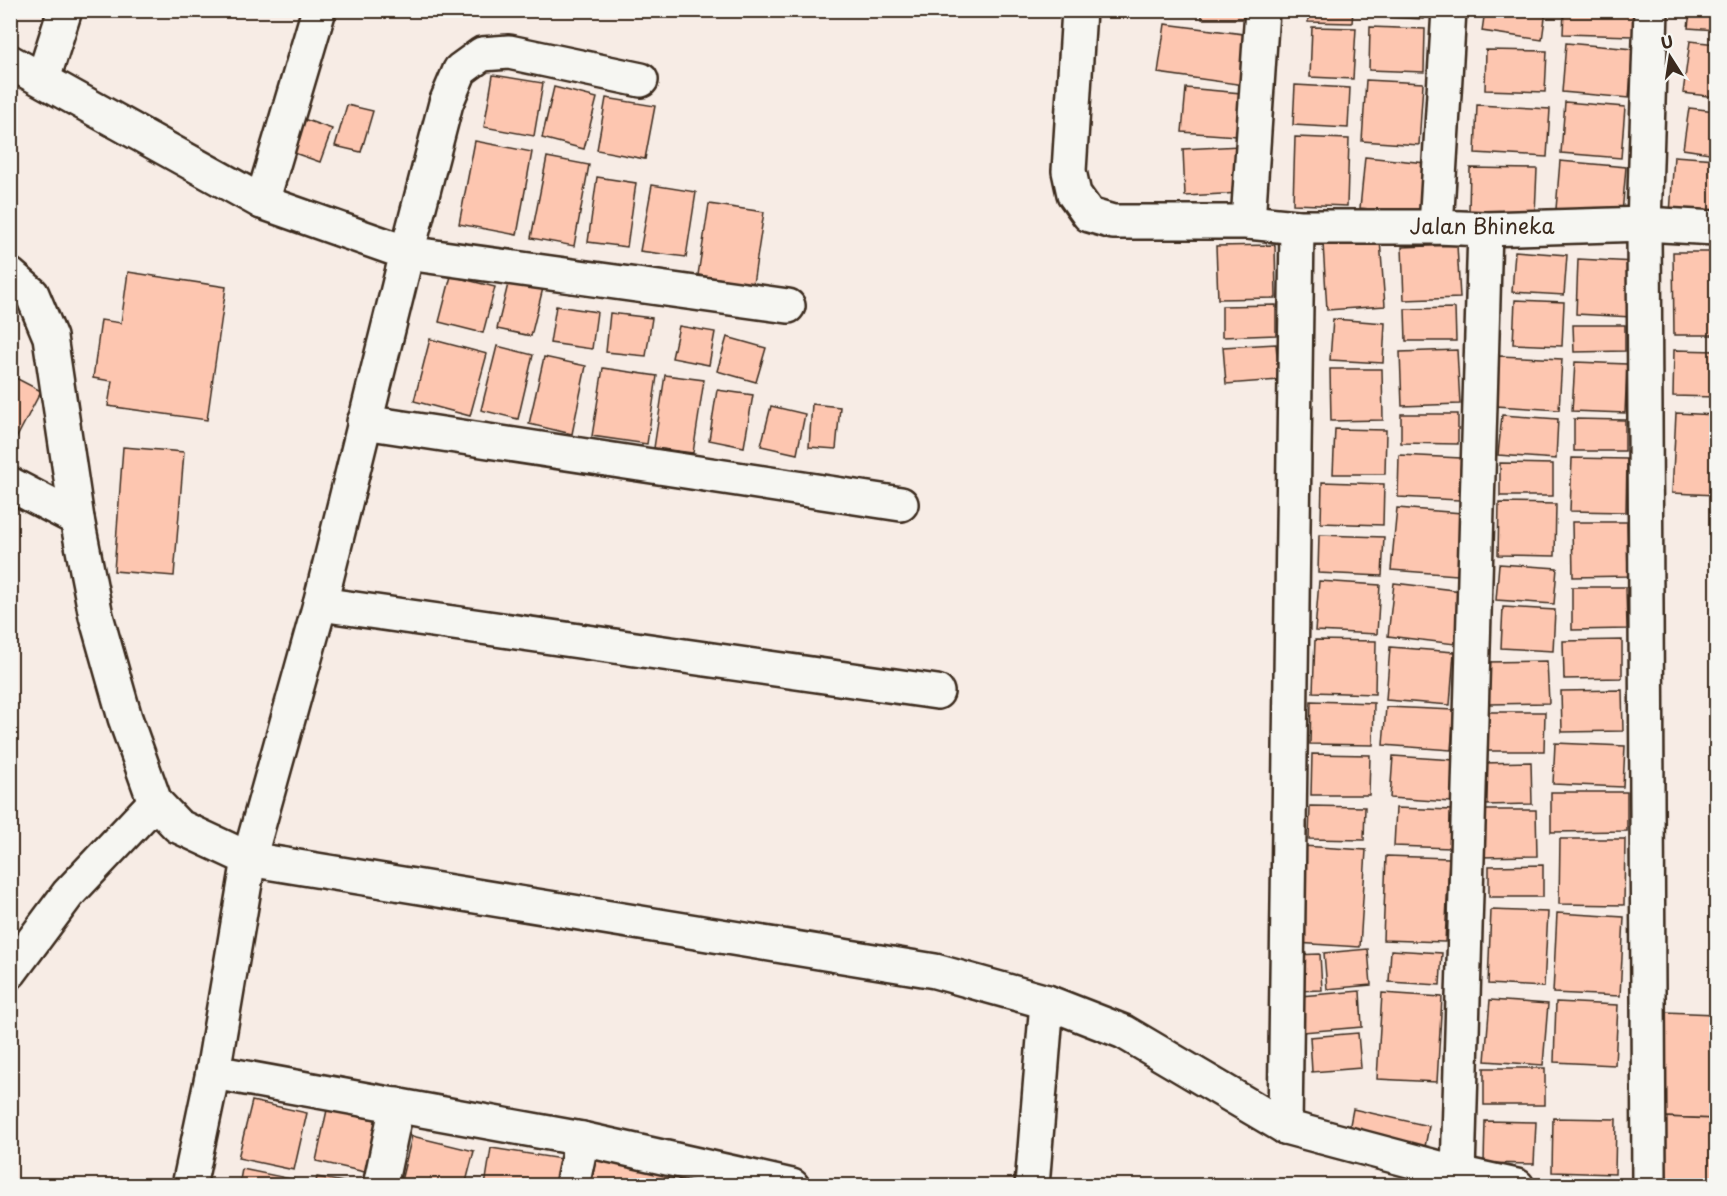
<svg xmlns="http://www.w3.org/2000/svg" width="1727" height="1196" viewBox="0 0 1727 1196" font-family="'Playpen Sans',sans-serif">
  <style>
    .building { fill: #fdc6b0; stroke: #3b2a1e; stroke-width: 1.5 }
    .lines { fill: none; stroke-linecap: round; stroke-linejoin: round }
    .minor-casing { stroke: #3b2a1e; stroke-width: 38 }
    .tertiary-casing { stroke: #3b2a1e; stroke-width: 38 }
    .minor { stroke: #f6f6f2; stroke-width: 33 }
    .tertiary { stroke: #f6f6f2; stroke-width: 33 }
    .labels { text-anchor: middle; stroke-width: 5; stroke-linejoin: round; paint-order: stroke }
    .street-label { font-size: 21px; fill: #3b2a1e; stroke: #f6f6f2 }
  </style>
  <rect width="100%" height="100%" fill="#f7ece5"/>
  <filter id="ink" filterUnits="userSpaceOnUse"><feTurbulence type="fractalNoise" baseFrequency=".0167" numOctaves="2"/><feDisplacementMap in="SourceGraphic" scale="12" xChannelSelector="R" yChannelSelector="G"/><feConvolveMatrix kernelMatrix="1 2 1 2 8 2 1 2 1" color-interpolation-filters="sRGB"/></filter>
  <g filter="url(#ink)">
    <g class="building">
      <rect x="1202" y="10" width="43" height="9"/>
      <polygon points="1308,10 1353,10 1352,23 1308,22"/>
      <polygon points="1370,10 1423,10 1423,19 1370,16"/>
      <polygon points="1485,10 1546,10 1542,40 1482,31"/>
      <polygon points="1564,10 1634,10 1633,36 1563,34"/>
      <polygon points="1690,10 1716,10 1716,30 1688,28"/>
      <polygon points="1165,24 1251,35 1244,85 1158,73"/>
      <polygon points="1312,27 1356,28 1353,79 1310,77"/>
      <polygon points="1370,27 1425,29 1424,72 1369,70"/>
      <polygon points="1690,41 1716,44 1716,97 1683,93"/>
      <polygon points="1566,43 1633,49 1629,98 1562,92"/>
      <polygon points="1486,50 1547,51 1545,92 1485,90"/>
      <polygon points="493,75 543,83 534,136 484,127"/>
      <polygon points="1366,80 1423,83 1419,145 1362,141"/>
      <polygon points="1295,85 1350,88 1348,128 1293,125"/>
      <polygon points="554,87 597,98 584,149 542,138"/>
      <polygon points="1186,88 1241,93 1237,136 1182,132"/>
      <polygon points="606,98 655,106 645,159 597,150"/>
      <polygon points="1565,102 1625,107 1621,158 1561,153"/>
      <polygon points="347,105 373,111 361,152 335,146"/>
      <polygon points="1477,105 1550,109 1547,157 1475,153"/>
      <polygon points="1689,108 1716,111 1716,154 1683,149"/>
      <polygon points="295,116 332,129 320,162 283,149"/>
      <polygon points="1295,137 1349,139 1347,206 1293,204"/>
      <polygon points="475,141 532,152 517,235 459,224"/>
      <polygon points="1240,146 1241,193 1185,196 1183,149"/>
      <polygon points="1674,156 1716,159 1716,217 1670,214"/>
      <polygon points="547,157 589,165 574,246 531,238"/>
      <polygon points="1365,157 1426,163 1422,214 1360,208"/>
      <polygon points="1560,161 1626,167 1622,214 1556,209"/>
      <polygon points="1470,168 1537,169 1535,213 1469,211"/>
      <polygon points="597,177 636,183 627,247 588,242"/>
      <polygon points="652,185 696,192 686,257 640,251"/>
      <polygon points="709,204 764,212 753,284 698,275"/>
      <polygon points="1380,240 1385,306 1327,310 1323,244"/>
      <polygon points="1275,245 1276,298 1218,299 1216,246"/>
      <polygon points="1457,245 1460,298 1404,300 1402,247"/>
      <polygon points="1515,251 1567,255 1564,295 1512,292"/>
      <polygon points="1673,252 1716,252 1716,335 1674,335"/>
      <polygon points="1578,259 1635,262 1632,317 1576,314"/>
      <polygon points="128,272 226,287 207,420 108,406 112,381 93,378 101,320 121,323"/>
      <polygon points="451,276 495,287 483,333 439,322"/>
      <polygon points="509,280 543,288 531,336 497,329"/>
      <polygon points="10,291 24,297 10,327"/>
      <polygon points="1515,300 1564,302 1562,346 1513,344"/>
      <polygon points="1276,305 1276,335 1222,337 1222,306"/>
      <polygon points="556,306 597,312 592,349 550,343"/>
      <polygon points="1455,308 1456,341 1406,341 1405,309"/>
      <polygon points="610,313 652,318 646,356 606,352"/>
      <polygon points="1333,319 1385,323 1383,363 1330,360"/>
      <polygon points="1573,325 1625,325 1625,351 1574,352"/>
      <polygon points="679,326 715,332 709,365 672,358"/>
      <polygon points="727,337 766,348 756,382 717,371"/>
      <polygon points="430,339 487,354 470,416 414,401"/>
      <polygon points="1276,344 1279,380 1226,384 1223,347"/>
      <polygon points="497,346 533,355 518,419 481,410"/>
      <polygon points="1457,350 1460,404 1402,406 1400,352"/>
      <polygon points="1674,350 1716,351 1716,397 1673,396"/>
      <polygon points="1499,356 1562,359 1559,410 1496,406"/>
      <polygon points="544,357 586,366 572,434 529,424"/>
      <polygon points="1575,362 1627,364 1625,413 1572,411"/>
      <polygon points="603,368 657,376 647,444 592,436"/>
      <polygon points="1330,369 1382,369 1383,420 1331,421"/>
      <polygon points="10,375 41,391 17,437 10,434"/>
      <polygon points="665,375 704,380 693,453 654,448"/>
      <polygon points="717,390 753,395 744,447 709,440"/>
      <polygon points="812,404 840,407 836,449 809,447"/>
      <polygon points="771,406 805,414 797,454 761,446"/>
      <polygon points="1676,413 1716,415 1716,495 1672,493"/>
      <polygon points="1401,414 1458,414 1458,444 1401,443"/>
      <polygon points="1502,415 1558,419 1556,459 1498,455"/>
      <polygon points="1574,419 1625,420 1625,451 1574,451"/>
      <polygon points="1335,429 1386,430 1385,474 1333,474"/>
      <polygon points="123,447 184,452 174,576 114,571"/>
      <polygon points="1399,455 1461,458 1459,500 1398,497"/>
      <polygon points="1572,458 1627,459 1626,512 1570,511"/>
      <polygon points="1500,463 1553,464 1553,496 1500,496"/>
      <polygon points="1322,482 1384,484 1383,525 1321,523"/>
      <polygon points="1499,503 1556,504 1555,556 1498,555"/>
      <polygon points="1397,508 1462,513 1457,575 1391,570"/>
      <polygon points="1572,522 1627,522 1628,576 1573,577"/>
      <polygon points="1319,535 1384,537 1382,576 1318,573"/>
      <polygon points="1499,564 1557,568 1554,604 1496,600"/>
      <polygon points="1319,581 1380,585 1377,634 1315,631"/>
      <polygon points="1394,583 1462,591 1455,644 1388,636"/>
      <polygon points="1572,587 1626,587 1627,629 1572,630"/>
      <polygon points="1503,607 1555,610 1553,651 1501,648"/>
      <polygon points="1315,640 1376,641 1375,694 1313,692"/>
      <polygon points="1622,640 1622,678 1564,679 1563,641"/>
      <polygon points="1390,647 1454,652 1450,705 1386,700"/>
      <polygon points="1547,661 1549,703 1489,704 1487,662"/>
      <polygon points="1622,690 1623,731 1562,732 1561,691"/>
      <polygon points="1311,701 1374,703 1373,745 1310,744"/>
      <polygon points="1386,707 1454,710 1451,750 1383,745"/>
      <polygon points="1483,712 1545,712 1544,751 1484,751"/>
      <polygon points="1555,743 1625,746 1623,787 1553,784"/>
      <polygon points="1312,754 1370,755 1369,795 1311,795"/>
      <polygon points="1393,756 1454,760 1451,802 1390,798"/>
      <polygon points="1531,762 1532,804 1483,805 1482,763"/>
      <polygon points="1551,792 1627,792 1627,831 1551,832"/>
      <polygon points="1310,806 1365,807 1364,840 1309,839"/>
      <polygon points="1396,808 1452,810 1451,848 1394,846"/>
      <polygon points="1480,810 1536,810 1537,856 1480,857"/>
      <polygon points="1560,839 1625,839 1624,905 1559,904"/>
      <polygon points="1302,846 1366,850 1360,947 1296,943"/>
      <polygon points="1386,856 1449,858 1445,942 1383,940"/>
      <polygon points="1543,865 1543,897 1489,897 1489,866"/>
      <polygon points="1491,910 1548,912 1544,987 1488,984"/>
      <polygon points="1557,913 1624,917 1620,996 1553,993"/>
      <polygon points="1368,949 1371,985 1327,989 1324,953"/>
      <polygon points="1391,950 1442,953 1440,985 1389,982"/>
      <polygon points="1320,954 1322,990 1293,991 1292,955"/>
      <polygon points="1360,991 1362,1027 1303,1032 1300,996"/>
      <polygon points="1382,993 1442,997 1437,1082 1377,1079"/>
      <polygon points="1490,1000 1548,1004 1543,1065 1485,1061"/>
      <polygon points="1556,1002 1618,1005 1615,1065 1554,1062"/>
      <polygon points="1664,1012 1716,1014 1716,1119 1660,1117"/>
      <polygon points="1358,1033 1361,1068 1312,1072 1310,1037"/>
      <rect x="1484" y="1068" width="61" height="37"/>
      <polygon points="252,1101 307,1113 294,1170 238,1158"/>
      <polygon points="1353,1109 1429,1126 1424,1152 1348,1135"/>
      <polygon points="327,1110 376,1120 365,1172 316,1161"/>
      <polygon points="1660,1117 1716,1119 1716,1186 1657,1186"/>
      <polygon points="1553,1118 1616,1119 1615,1174 1552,1172"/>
      <polygon points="1485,1121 1536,1122 1534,1164 1484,1163"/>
      <polygon points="412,1136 474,1151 465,1186 418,1186 401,1181"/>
      <polygon points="491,1148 562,1159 557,1186 485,1186"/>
      <polygon points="596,1160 669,1174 667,1186 590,1186"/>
      <polygon points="242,1169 301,1181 300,1186 239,1186"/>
      <polygon points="317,1177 360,1185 360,1186 315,1186"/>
      <polygon points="679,1178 715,1186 678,1186"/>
    </g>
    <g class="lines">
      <g class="minor-casing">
        <g id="minor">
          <polyline points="1079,10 1069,171 1074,194 1089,215 1113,222 1248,222 1297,227 1436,227 1485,229 1644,224 1716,228"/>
          <polyline points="10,62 262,202 407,253 320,604 249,859 213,1072 189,1186"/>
          <polyline points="43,79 65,10"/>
          <polyline points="641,80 509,52 482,54 460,70 446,103 407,253 788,306"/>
          <polyline points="262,202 319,10"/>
          <polyline points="1248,222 1262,10"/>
          <polyline points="1436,227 1449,10"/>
          <polyline points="10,275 32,294 50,337 77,519 96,616 125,718 155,802"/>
          <polyline points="364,422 901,504"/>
          <polyline points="10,484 77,519"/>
          <polyline points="320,604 937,692"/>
          <polyline points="213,1072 582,1139 792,1186"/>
          <polyline points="1285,1127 1297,227"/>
          <polyline points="1458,1173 1485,229"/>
          <polyline points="380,1186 397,1105"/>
          <polyline points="572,1186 582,1139"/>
          <polyline points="1032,1186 1047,1002"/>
          <polyline points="1649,1186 1644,224 1651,10"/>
        </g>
      </g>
      <g class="tertiary-casing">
        <polyline id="tertiary" points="10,972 68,894 155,802 178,826 249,859 935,971 1047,1002 1124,1032 1285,1127 1458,1173 1517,1186"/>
      </g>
      <use href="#minor" class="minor"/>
      <use href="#tertiary" class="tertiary"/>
    </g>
  </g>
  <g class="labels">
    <g class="street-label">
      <text x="1482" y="234">Jalan Bhineka</text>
    </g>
  </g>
  <rect width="1727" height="1196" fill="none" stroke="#f6f6f2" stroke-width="36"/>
  <rect x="18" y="18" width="1691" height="1160" fill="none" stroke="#3b2a1e" stroke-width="2" filter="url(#ink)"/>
  <g transform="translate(1670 57) rotate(348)" stroke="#f6f6f2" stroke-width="4.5" paint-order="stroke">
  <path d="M0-4.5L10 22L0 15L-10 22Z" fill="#3b2a1e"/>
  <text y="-9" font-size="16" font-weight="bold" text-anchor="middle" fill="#3b2a1e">U</text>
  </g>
</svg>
